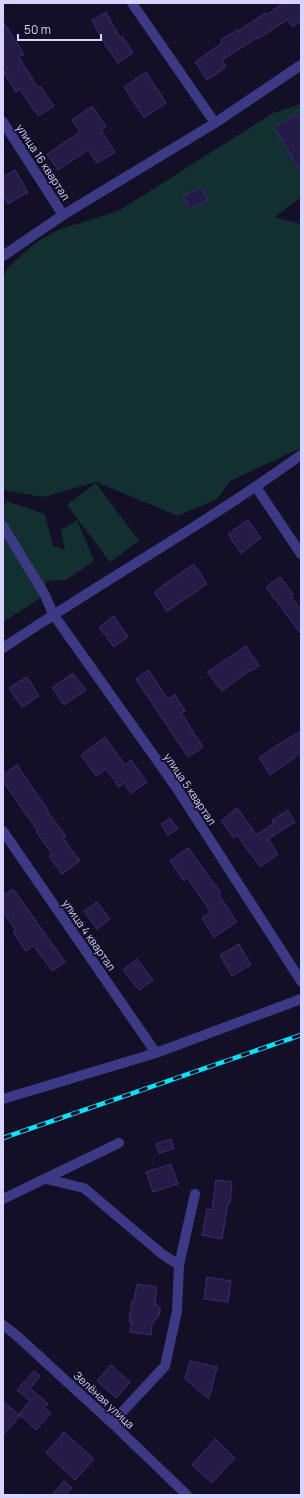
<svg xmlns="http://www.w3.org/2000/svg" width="304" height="1498" viewBox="0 0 304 1498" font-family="Manrope,sans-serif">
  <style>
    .green { fill: #12302f }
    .building { fill: #241b47; stroke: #3b2d73 }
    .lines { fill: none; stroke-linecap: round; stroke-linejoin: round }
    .street { stroke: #3d3a85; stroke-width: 10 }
    .rail-casing { stroke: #00e5ff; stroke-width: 4.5 }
    .rail { stroke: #130f26; stroke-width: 3; stroke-dasharray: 9; stroke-linecap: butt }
    .labels { text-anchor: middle; stroke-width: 3.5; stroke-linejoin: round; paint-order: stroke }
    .street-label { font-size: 11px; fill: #d9d4ff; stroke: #130f26 }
  </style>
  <rect width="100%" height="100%" fill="#130f26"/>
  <g class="green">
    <polygon points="301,104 301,197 275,217 301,224 301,448 230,481 217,499 178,516 96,482 43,497 3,490 3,278 9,266 38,241 58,230 120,210 273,113"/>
    <polygon points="96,483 139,541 110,562 67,505"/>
    <polygon points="6,501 45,514 53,546 65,550 61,530 77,520 94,561 66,580 46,581 45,595 3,622 3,509"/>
  </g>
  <g class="building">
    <polygon points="283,3 301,3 301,21 293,27 287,20 258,39 257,38 222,60 226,67 207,80 195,62 222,43 221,40 237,30 238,31 266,13 267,15"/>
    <polygon points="106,12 120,38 122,36 133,53 118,63 106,46 92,20"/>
    <polygon points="3,22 24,54 19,57 38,88 40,86 54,106 38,116 20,89 16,92 3,71 7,68 3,62"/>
    <polygon points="146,72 166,103 144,118 124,87"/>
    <polygon points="92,106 106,126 101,130 115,152 97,163 88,150 58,170 47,154 80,132 72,120"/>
    <polygon points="297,114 301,120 301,172 274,127"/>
    <polygon points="15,170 28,192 8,204 3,196 3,177"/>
    <polygon points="201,187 208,200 190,209 183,196"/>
    <polygon points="248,520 261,538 241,553 228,534"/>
    <polygon points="194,564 207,584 167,611 154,592"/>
    <polygon points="280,577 293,594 291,596 301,609 301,634 266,587"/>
    <polygon points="114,616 128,637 114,647 99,627"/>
    <polygon points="246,646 259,666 251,671 250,670 222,691 207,672"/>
    <polygon points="148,670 168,699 175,695 185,711 181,713 203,747 188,757 136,679"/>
    <polygon points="73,673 86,690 64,705 52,688"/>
    <polygon points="27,677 39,696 22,707 9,688"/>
    <polygon points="301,731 301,753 270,775 259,758 277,745"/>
    <polygon points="105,737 125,765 131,760 147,782 131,793 124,783 119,787 106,769 96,776 81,755"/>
    <polygon points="17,765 48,810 47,811 66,836 63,838 80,861 62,874 49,856 52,854 36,832 37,830 3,781 3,775"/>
    <polygon points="237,808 257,835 274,823 272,820 288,810 295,822 268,839 278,854 260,867 237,835 234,838 221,821"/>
    <polygon points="170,818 178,829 168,835 161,824"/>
    <polygon points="188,848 221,893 219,895 237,922 214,937 202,918 211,912 187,878 184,881 170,861"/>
    <polygon points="13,889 65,962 52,971 34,946 26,951 13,932 16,930 3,912 3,896"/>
    <polygon points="97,902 110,919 97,929 84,911"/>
    <polygon points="239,944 251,965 232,976 220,955"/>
    <polygon points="137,959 153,980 139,990 123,970"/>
    <polygon points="171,1139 174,1149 159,1153 156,1144"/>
    <polygon points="171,1164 178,1184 153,1192 146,1172"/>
    <polygon points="216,1180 232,1182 230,1204 228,1203 222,1239 202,1235 207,1209 212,1210"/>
    <polygon points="207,1277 231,1281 228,1302 204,1299"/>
    <polygon points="137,1284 157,1287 155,1303 160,1308 160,1313 158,1317 152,1324 151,1335 130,1332 132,1322 129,1322 132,1301 134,1302"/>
    <polygon points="190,1361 217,1367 209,1399 185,1379"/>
    <polygon points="111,1365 130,1382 116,1398 97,1381"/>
    <polygon points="34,1371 40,1376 30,1388 48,1404 44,1408 51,1413 36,1430 19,1414 30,1401 17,1390"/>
    <polygon points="3,1401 20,1416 3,1435"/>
    <polygon points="64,1432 94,1459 75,1480 46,1453"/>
    <polygon points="215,1439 235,1458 212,1483 192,1465"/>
    <polygon points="64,1481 72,1488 66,1495 52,1495"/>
  </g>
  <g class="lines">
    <g class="street">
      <polyline points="132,3 215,123"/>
      <polyline points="3,122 63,215"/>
      <polyline points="3,256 63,215 215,123 301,65"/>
      <polyline points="256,487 301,554"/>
      <polyline points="3,526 45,595 53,614 176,787 301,981"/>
      <path d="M3 648C101 582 205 524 301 455"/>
      <polyline points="3,831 156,1053"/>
      <polyline points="3,1099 156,1053 301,999"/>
      <polyline points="46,1179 84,1188 162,1254 179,1265"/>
      <polyline points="3,1199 119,1143"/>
      <polyline points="3,1325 16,1335 112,1423 187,1495"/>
      <polyline points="112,1423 165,1366 177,1311 179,1265 195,1194"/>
    </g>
    <g class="rail-casing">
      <polyline id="rail" points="3,1138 301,1035"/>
    </g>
    <use href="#rail" class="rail"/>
  </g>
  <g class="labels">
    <g class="street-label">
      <text transform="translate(43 162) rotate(57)" y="4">улица 16 квартал</text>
      <text transform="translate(190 789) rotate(56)" y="4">улица 5 квартал</text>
      <text transform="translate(89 935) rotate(55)" y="4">улица 4 квартал</text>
      <text transform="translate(104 1400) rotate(43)" y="4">Зелёная улица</text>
    </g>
  </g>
  <rect width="304" height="1498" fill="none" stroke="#d9d4ff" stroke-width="8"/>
  <path d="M18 34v6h83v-6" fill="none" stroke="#d9d4ff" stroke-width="2"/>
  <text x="24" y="34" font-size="12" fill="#d9d4ff" stroke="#130f26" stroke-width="3" paint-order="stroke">50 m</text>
</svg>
